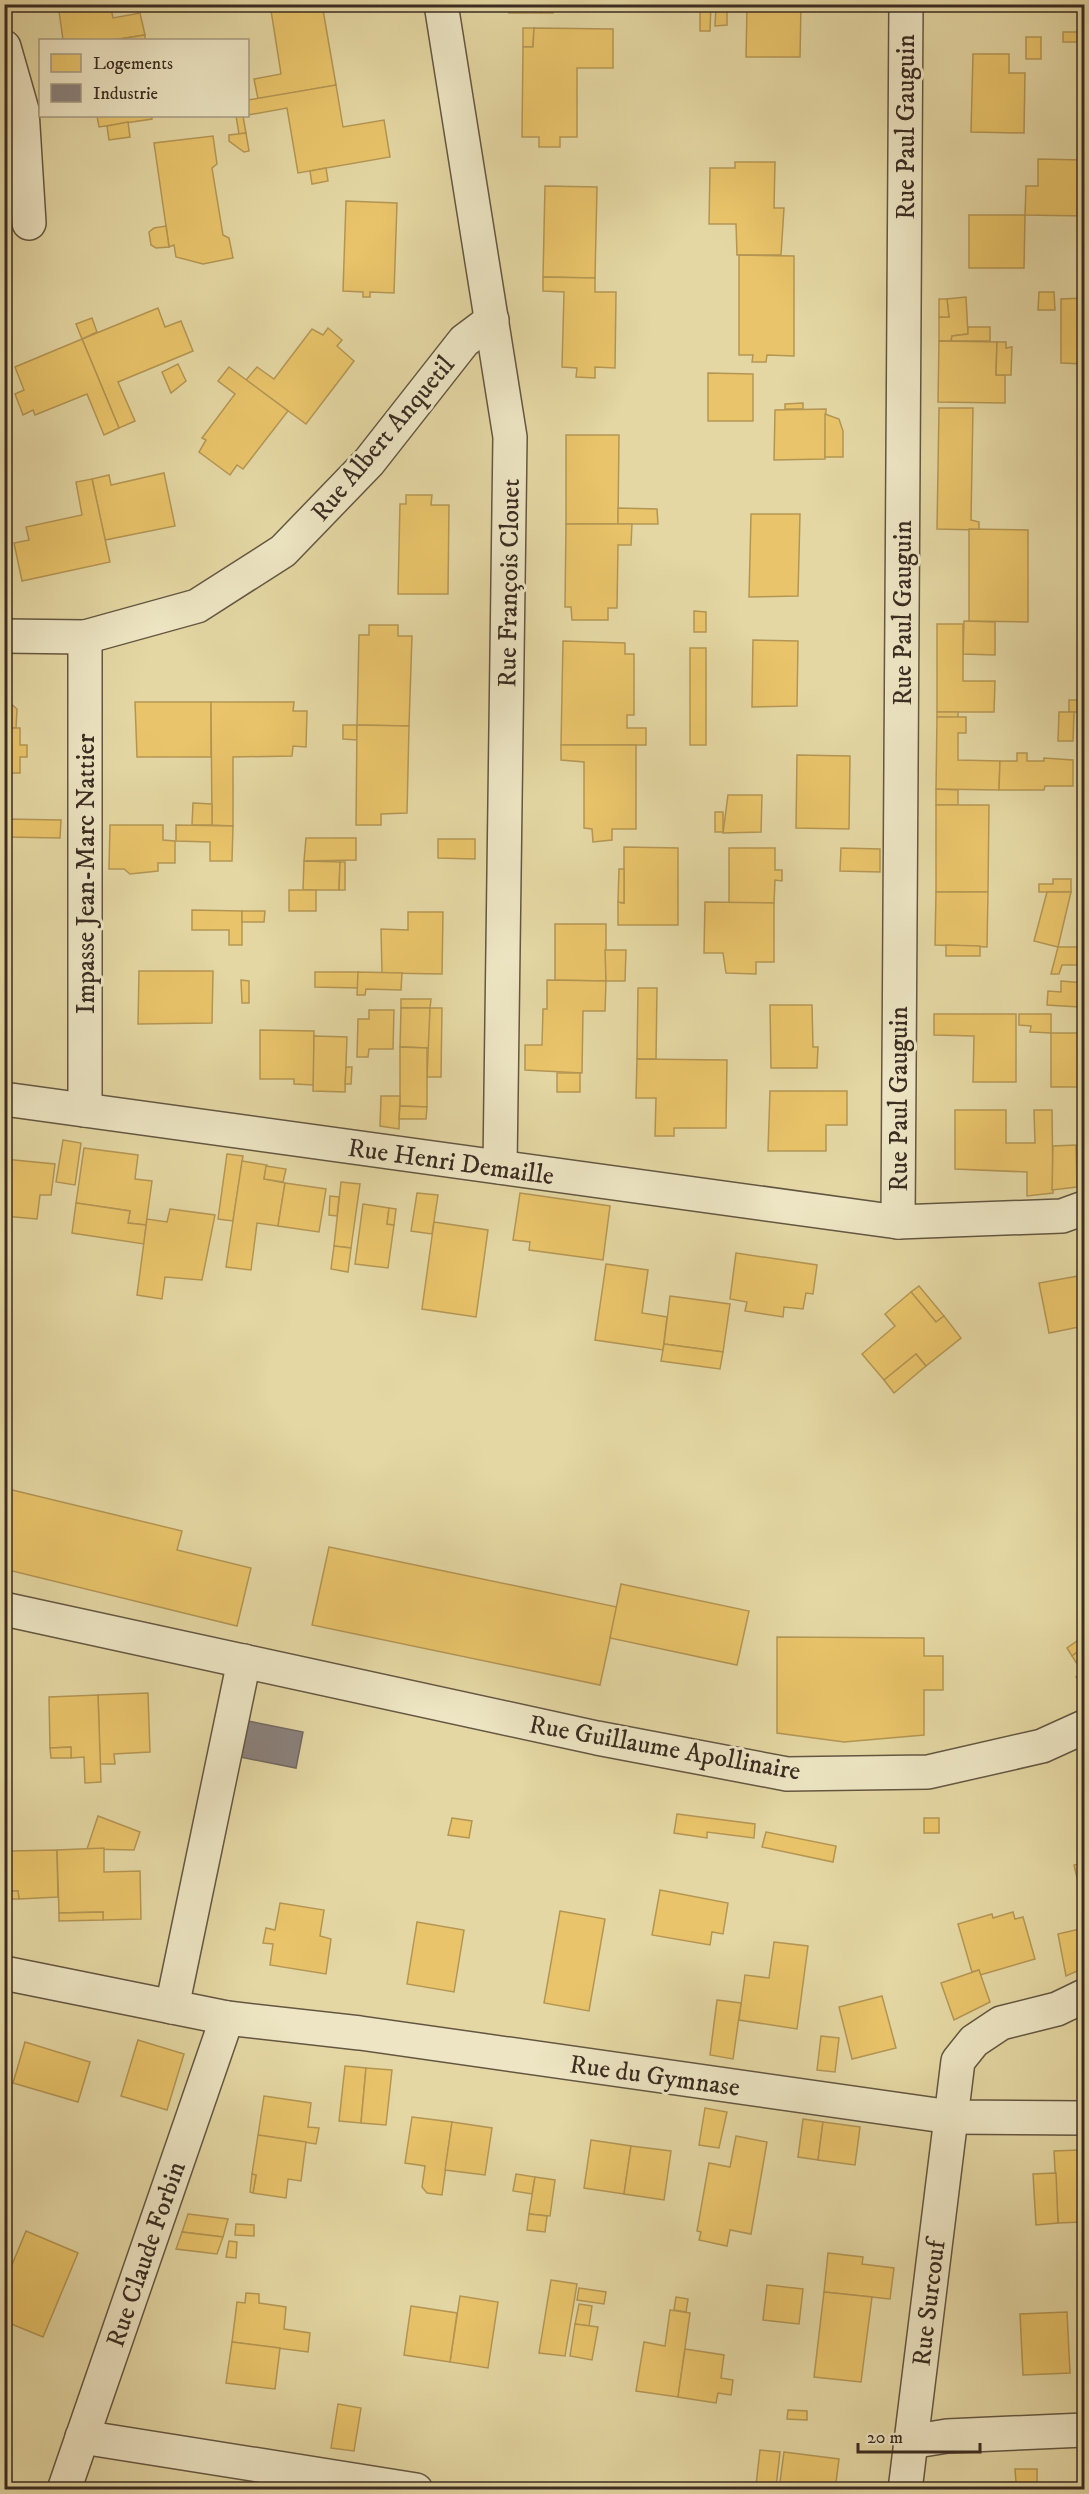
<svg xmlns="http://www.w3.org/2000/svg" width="1089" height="2494" viewBox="0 0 1089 2494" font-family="'IM FELL DW Pica',serif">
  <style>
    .homes { fill: #e9c46a; stroke: #b49654; stroke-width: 1.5 }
    .industry { fill: #8a817c; stroke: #726861; stroke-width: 1.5 }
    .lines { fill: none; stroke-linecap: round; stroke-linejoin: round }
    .street-casing { stroke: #645742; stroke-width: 36 }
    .street { stroke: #ede5c3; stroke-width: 33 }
    .labels { text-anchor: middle; stroke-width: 6; stroke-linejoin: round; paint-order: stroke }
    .street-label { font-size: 26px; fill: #3a2c22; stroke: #ede5c3 }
  </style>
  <rect width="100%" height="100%" fill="#e4d7a3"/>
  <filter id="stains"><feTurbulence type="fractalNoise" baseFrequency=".00333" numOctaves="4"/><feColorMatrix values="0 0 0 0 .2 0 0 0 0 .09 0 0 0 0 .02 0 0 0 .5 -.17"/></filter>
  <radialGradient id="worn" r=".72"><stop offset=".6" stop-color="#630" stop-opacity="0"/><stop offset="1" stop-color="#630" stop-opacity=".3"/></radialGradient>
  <g class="homes">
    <polygon points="58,4 110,4 113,18 140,13 145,35 113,40 63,40"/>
    <polygon points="270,4 322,4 336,85 258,99 254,79 281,74"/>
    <rect x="509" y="4" width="32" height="9"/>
    <rect x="541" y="4" width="12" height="9"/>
    <polygon points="700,4 711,4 710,31 700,31"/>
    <polygon points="737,4 801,4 800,57 746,57 747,7 737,7"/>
    <polygon points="716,7 727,7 727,25 715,26"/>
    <polygon points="523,28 534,28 533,47 523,47"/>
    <polygon points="534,28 613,29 613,68 577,68 577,137 560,137 560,147 539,147 539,137 522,137 523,47 533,47"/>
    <rect x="1063" y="32" width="21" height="10"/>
    <polygon points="145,35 145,40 113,40"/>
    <rect x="1026" y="37" width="15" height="22"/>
    <polygon points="1081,48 1084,48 1084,123 1080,123"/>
    <polygon points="973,54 1009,54 1009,73 1025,73 1024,133 971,132"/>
    <polygon points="336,85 343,127 384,120 390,157 298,173 287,108 248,115 248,100"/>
    <polygon points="97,116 152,116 152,119 99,127"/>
    <polygon points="236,116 243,116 246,133 239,134"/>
    <polygon points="128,122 130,137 109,140 107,126"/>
    <polygon points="246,133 249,151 244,152 229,141 229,135"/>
    <polygon points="213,136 217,164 212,168 223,235 229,238 233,258 203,264 176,257 174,245 169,247 154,143"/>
    <polygon points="1038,159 1084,160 1084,216 1025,215 1026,186 1038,186"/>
    <polygon points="735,162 775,162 774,208 784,208 781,255 737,255 736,224 709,224 710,168 735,168"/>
    <polygon points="326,168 328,181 312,184 310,171"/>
    <polygon points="545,186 597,187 595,278 543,277"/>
    <polygon points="346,201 397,203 394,293 370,292 370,297 363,297 363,292 343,291"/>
    <polygon points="969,215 1025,215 1024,268 969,268"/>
    <polygon points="166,226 169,247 156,248 151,245 149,232 154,228"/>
    <polygon points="739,255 794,256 794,356 767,355 766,362 752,362 753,355 739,355"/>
    <polygon points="543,277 595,278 595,292 616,292 615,368 595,367 595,378 576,377 577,368 562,367 564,292 543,291"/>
    <polygon points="1039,292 1054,292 1055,310 1038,310"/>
    <polygon points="966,297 968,334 952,336 951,341 939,341 939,317 949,317 947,299"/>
    <polygon points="1084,298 1083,364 1061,363 1061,299"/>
    <polygon points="939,299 947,299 949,317 939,317"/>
    <polygon points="158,308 165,327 181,321 193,351 118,382 135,421 119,428 82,339"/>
    <polygon points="92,318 97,332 82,339 76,324"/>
    <polygon points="968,327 990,327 990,341 951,341 952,336 968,334"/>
    <polygon points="328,328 342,340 337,346 354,361 306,424 246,380 257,367 274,379 312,329 323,335"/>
    <polygon points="82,339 119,428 104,435 87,394 35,415 33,410 23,415 15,394 24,390 15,367"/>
    <polygon points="939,341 997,342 996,375 1005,375 1005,403 938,402"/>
    <polygon points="997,342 1006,342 1006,348 1012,347 1011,375 996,375"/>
    <polygon points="178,364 186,381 171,393 162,372"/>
    <polygon points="229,367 288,411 243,469 237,465 230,475 199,452 206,440 202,438 235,394 218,381"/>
    <polygon points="708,373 753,374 753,421 708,421"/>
    <polygon points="803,403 803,409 785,409 785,404"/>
    <polygon points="939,408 973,408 971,520 979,522 979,530 937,529"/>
    <polygon points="826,409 825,459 774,460 775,410"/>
    <polygon points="825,414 839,419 843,431 843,457 825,457"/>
    <polygon points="566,435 619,435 618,524 566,524"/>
    <polygon points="164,473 175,526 105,540 92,479 109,475 111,485"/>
    <polygon points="92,479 110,562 22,581 14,543 29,540 26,527 82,515 76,482"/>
    <polygon points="406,495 432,495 431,505 449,505 448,594 398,594 400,504 406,504"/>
    <polygon points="618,508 657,509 658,524 618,524"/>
    <polygon points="751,514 800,514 798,596 749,597"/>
    <polygon points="566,524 632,524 631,545 618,545 617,608 608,608 608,620 572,620 571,607 565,607"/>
    <polygon points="969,529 1028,530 1028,622 969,621"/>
    <polygon points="694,611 706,612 706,632 694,632"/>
    <polygon points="964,621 995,622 995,655 963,654"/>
    <polygon points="937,624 963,624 963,681 995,681 994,712 937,712"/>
    <polygon points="369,625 398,625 398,636 412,636 409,726 357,725 359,635 369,635"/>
    <polygon points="753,640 798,641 797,706 752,707"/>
    <polygon points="563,641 625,643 625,654 634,654 634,715 627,715 627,728 646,728 646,745 561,745"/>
    <rect x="690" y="648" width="16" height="97"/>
    <rect x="1069" y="700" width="15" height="12"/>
    <polygon points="135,702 211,702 211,757 137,757"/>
    <polygon points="211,702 294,702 293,711 307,711 306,747 293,746 292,756 233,757 233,826 212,825"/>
    <polygon points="4,703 10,703 17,709 16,728 4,728"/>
    <polygon points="937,712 958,712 958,718 937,717"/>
    <polygon points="1059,712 1074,712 1073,741 1058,741"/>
    <polygon points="937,717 966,717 966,733 958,733 958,760 1000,761 999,790 936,789"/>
    <polygon points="343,725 357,725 357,740 343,739"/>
    <polygon points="357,725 409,726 407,813 381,814 381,825 356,825"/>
    <polygon points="4,728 20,728 20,745 27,745 27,757 20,757 20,773 4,773"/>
    <polygon points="561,745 636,745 636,829 612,829 612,840 593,842 592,829 584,828 584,762 561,760"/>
    <polygon points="1017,753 1027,753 1027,761 1044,761 1044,758 1073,760 1073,786 1045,786 1044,790 999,790 1000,761 1017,761"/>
    <polygon points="797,755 850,756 849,829 796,828"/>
    <polygon points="936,789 958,790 958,805 936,805"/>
    <polygon points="728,795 762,795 761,832 723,833"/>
    <polygon points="193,803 212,804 212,825 192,825"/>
    <polygon points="936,805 989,805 988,892 936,892"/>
    <rect x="715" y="812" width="8" height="20"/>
    <polygon points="6,819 61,820 60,838 5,837"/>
    <polygon points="110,825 163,825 163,840 175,841 175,863 158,863 158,871 130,874 124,869 109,869"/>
    <polygon points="176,825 233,826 232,861 210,861 210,842 176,841"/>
    <polygon points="306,838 356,838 356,860 304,861"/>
    <polygon points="438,839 475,839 475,859 438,858"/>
    <polygon points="624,847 678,848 678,925 618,925 618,902 624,903"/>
    <polygon points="729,848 775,848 775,870 782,870 782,881 775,880 774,903 729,903"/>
    <polygon points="841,848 880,849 880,872 840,871"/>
    <polygon points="304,861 340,862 339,890 303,890"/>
    <polygon points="340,862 345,862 345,890 339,890"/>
    <polygon points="619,869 624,869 624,903 618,902"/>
    <polygon points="1053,879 1071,879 1071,892 1039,892 1039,884 1053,884"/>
    <rect x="289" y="890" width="27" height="21"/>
    <polygon points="936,892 988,892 987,947 935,945"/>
    <polygon points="1047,892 1071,892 1058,947 1034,941"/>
    <polygon points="705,902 774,903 774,962 756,962 756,974 726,973 723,953 704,953"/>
    <polygon points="192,910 242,911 242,945 229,945 229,930 192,930"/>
    <polygon points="242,911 265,911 264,922 242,922"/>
    <polygon points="408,912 443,912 442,974 382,973 381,929 408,930"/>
    <polygon points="555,924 606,924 606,981 555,980"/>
    <polygon points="946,945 980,946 980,956 946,956"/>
    <polygon points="1058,947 1084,947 1084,965 1062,965 1059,974 1051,974"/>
    <polygon points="605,950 626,950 625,981 606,981"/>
    <polygon points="139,971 213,971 212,1023 138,1024"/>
    <polygon points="315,972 358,972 358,988 315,987"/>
    <polygon points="358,972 402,973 401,990 366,989 365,995 357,995"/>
    <polygon points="241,980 249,981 249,1003 242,1003"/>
    <polygon points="547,980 606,981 605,1011 583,1011 582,1073 525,1070 525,1045 542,1045 543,1009 547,1009"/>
    <polygon points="1061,981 1084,983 1084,1015 1078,1015 1079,1007 1047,1005 1048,991 1061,992"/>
    <polygon points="638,988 657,988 656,1059 637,1059"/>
    <polygon points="401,999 431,999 430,1008 401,1008"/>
    <polygon points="770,1005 812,1005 813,1047 818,1047 817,1068 771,1068"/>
    <polygon points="401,1008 430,1008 430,1048 400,1047"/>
    <polygon points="430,1008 442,1008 441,1077 427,1077"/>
    <polygon points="369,1010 394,1010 393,1049 369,1049 368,1057 357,1057 358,1019 369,1019"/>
    <polygon points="934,1014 1016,1014 1016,1082 973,1082 974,1036 934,1035"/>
    <polygon points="1019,1014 1051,1014 1051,1033 1030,1032 1031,1026 1019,1025"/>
    <polygon points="260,1030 314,1031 314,1085 294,1084 294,1079 260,1079"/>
    <rect x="1051" y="1033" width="33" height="54"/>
    <polygon points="314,1036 347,1037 345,1092 313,1091"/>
    <polygon points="400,1047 427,1048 427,1107 400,1106"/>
    <polygon points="637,1059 727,1060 726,1128 674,1128 674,1136 655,1136 656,1098 636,1098"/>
    <polygon points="346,1067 352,1067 351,1084 345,1084"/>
    <rect x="557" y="1073" width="23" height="19"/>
    <polygon points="770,1091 847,1091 847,1125 826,1125 826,1151 768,1151"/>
    <polygon points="381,1096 400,1096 399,1129 380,1126"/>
    <polygon points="400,1106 427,1107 426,1119 399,1119"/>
    <polygon points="955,1110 1006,1110 1006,1143 1035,1143 1034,1110 1052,1110 1053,1193 1027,1196 1027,1172 955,1169"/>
    <polygon points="63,1140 81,1143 75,1185 56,1182"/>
    <polygon points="1076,1145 1077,1187 1052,1190 1053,1146"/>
    <polygon points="84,1148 138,1155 135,1179 152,1181 146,1225 128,1223 130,1211 76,1203"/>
    <polygon points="227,1154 243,1156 233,1221 218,1219"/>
    <polygon points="4,1159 55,1164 51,1195 40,1195 37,1219 4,1216"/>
    <polygon points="242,1161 267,1165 264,1179 285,1183 278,1226 257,1223 251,1270 226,1267"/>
    <polygon points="266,1166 286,1169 283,1182 264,1179"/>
    <polygon points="341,1182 360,1184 351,1248 334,1246"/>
    <polygon points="285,1183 326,1189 319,1232 278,1226"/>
    <polygon points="417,1193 438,1195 432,1234 411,1231"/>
    <polygon points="520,1193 610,1206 603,1260 529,1250 530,1242 513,1240"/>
    <polygon points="330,1196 339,1197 337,1216 329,1215"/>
    <polygon points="76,1203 130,1211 128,1223 146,1225 144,1244 72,1233"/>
    <polygon points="363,1204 389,1208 387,1224 394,1225 388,1268 355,1264"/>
    <polygon points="389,1208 396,1209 394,1225 387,1224"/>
    <polygon points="170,1209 215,1215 202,1280 165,1277 162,1299 137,1295 147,1219 167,1222"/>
    <polygon points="434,1222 488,1230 476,1317 422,1309"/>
    <polygon points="334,1246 351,1248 348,1272 331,1269"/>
    <polygon points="736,1253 817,1265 813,1294 806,1293 803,1309 784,1307 783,1317 745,1311 747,1302 730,1299"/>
    <polygon points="606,1264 648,1270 642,1313 667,1317 663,1350 595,1340"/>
    <polygon points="1084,1275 1084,1326 1049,1333 1039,1283"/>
    <polygon points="919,1286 944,1316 936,1322 911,1292"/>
    <polygon points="911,1292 936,1322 944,1316 961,1338 926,1366 916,1354 884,1380 862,1354 895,1326 885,1314"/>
    <polygon points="670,1296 730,1304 723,1352 664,1344"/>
    <polygon points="664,1344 723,1352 720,1369 661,1361"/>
    <polygon points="916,1354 926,1366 894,1393 884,1380"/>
    <polygon points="4,1488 182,1531 177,1550 251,1568 237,1626 4,1569"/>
    <polygon points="329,1547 617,1607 600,1685 312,1625"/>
    <polygon points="621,1584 749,1611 737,1665 610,1638"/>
    <polygon points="777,1637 924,1638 924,1656 943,1656 943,1690 924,1690 924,1735 844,1742 777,1733"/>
    <polygon points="1077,1641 1084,1643 1084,1647 1072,1656 1067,1648"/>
    <polygon points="1084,1647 1084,1675 1072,1656"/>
    <polygon points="1083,1672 1084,1675 1084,1688 1076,1677"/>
    <polygon points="148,1693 150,1752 114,1754 115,1764 100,1764 98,1695"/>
    <polygon points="98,1695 101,1782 85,1783 84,1757 71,1758 71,1747 50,1748 49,1697"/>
    <polygon points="71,1747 71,1758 51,1758 50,1748"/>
    <polygon points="677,1814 755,1824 754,1838 707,1832 707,1838 674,1833"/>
    <polygon points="98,1816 140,1832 134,1850 87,1849"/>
    <polygon points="452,1818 472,1821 469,1838 448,1835"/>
    <rect x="924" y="1818" width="15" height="15"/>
    <polygon points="4,1827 11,1827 11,1851 57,1850 58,1897 19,1899 18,1891 4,1891"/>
    <polygon points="766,1832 836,1846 833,1862 762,1847"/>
    <polygon points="104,1848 104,1872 140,1871 141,1919 103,1920 103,1912 59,1913 57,1850"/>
    <polygon points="1084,1863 1084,1907 1074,1865"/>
    <polygon points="660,1890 728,1903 723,1934 712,1932 710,1945 652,1935"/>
    <polygon points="4,1891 18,1891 19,1899 4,1899"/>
    <polygon points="280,1903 324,1910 320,1936 331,1939 326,1974 270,1965 273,1944 263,1943 266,1928 275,1930"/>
    <polygon points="560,1911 605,1919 589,2011 544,2003"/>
    <polygon points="103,1912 103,1920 59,1921 59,1913"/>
    <polygon points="1013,1912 1015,1919 1023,1917 1035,1959 980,1975 979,1970 972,1972 958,1924 992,1914 993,1918"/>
    <polygon points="417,1922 464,1930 454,1992 407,1984"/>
    <polygon points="1084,1928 1084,1968 1066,1976 1058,1934"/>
    <polygon points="774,1942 808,1946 797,2029 739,2020 745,1975 769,1978"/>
    <polygon points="979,1970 990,2002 954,2020 941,1983"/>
    <polygon points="882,1996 896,2048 852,2059 839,2007"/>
    <polygon points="717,2000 741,2003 733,2059 710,2055"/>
    <polygon points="821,2036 839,2038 835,2072 817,2070"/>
    <polygon points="138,2040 184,2054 167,2110 121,2096"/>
    <polygon points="25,2042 90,2062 78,2102 13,2083"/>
    <polygon points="345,2066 366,2068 361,2123 339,2121"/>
    <polygon points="366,2068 392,2070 386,2125 361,2123"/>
    <polygon points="264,2096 311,2103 308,2127 319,2128 316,2144 258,2135"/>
    <polygon points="705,2108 727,2112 719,2148 699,2145"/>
    <polygon points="412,2117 452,2122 442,2195 427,2193 422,2187 425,2166 405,2163"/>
    <polygon points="803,2119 823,2122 818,2160 798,2157"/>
    <polygon points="452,2122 492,2128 485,2175 445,2170"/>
    <polygon points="823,2122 860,2127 855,2165 818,2160"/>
    <polygon points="258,2135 306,2142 301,2181 288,2179 286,2198 253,2193 256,2175 252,2174"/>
    <polygon points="736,2136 767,2142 751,2234 730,2230 727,2246 699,2240 701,2232 697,2231 709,2163 730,2167"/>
    <polygon points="591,2140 631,2146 624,2194 584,2188"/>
    <polygon points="631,2146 671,2151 664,2200 624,2194"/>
    <polygon points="1084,2149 1084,2189 1081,2189 1079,2150"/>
    <polygon points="1079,2150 1083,2222 1058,2223 1054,2151"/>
    <polygon points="1056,2173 1058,2223 1036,2225 1033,2174"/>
    <polygon points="252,2174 256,2175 253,2193 250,2192"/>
    <polygon points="516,2174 535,2177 532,2194 513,2191"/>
    <polygon points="535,2177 555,2180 550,2216 529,2214"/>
    <polygon points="188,2214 228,2219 223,2237 182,2232"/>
    <polygon points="529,2214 547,2216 545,2232 527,2230"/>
    <polygon points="236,2224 254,2225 254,2236 235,2235"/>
    <polygon points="26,2231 78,2253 43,2337 4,2321 4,2284"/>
    <polygon points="182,2232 223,2237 217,2254 176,2249"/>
    <polygon points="229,2241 237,2242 236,2258 226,2257"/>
    <polygon points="828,2253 863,2257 862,2264 894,2268 890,2299 824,2292"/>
    <polygon points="551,2280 577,2284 565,2356 539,2353"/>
    <polygon points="767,2285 803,2289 799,2324 763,2320"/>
    <polygon points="579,2288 606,2292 604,2304 577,2300"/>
    <polygon points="824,2292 872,2297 861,2382 814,2377"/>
    <polygon points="246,2293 259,2294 259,2303 286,2307 284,2329 310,2333 308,2352 232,2342 237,2302 245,2303"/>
    <polygon points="460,2296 498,2302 488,2368 450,2362"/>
    <polygon points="676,2297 688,2299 686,2312 674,2310"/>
    <polygon points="579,2304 592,2306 589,2326 575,2324"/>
    <polygon points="411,2306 457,2313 450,2362 404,2355"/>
    <polygon points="670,2310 690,2313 678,2397 636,2391 644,2342 665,2346"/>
    <polygon points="1067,2312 1070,2373 1023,2375 1020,2314"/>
    <polygon points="575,2324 598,2327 592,2360 570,2356"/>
    <polygon points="232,2342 280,2348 275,2389 226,2383"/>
    <polygon points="685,2349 724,2355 721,2378 733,2380 731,2395 718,2393 716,2403 678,2397"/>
    <polygon points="338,2404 361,2408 354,2451 331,2448"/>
    <polygon points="788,2410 807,2411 807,2420 787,2419"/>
    <polygon points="760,2450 780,2452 776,2487 756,2485"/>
    <polygon points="784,2452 839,2459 835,2490 779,2490"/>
    <polygon points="1015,2469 1037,2469 1037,2490 995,2490 995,2483 1016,2482"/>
    <polygon points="267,2485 292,2490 267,2490"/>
  </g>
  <polygon class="industry" points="248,1721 303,1732 296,1768 240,1757"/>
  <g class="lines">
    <g class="street-casing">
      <g id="street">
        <polyline points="441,4 510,437 500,1167"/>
        <polyline points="4,47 22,110 29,223"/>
        <polyline points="4,636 85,637 197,606 283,551 369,462 464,341 492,320"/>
        <polyline points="4,1099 898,1222 1062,1216 1084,1208"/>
        <polyline points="85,1110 85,637"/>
        <polyline points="898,1222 906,4"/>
        <polyline points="4,1609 597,1738 787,1774 928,1772 1042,1746 1084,1727"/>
        <polyline points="4,1973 227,2018 360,2033 951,2117 1084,2118"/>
        <polyline points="172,2007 244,1661"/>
        <polyline points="82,2437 416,2490"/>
        <polyline points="910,2442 947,2436 1084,2430"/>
        <polyline points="64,2490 227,2018"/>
        <polyline points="905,2490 958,2061 974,2041 1001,2023 1057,2009 1084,1996"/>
      </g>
    </g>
    <use href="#street" class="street"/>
  </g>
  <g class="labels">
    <g class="street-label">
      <text transform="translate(905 127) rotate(-90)" y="9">Rue Paul Gauguin</text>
      <text transform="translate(382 438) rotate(-50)" y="9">Rue Albert Anquetil</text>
      <text transform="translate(508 583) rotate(-89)" y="9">Rue François Clouet</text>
      <text transform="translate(902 613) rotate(-90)" y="9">Rue Paul Gauguin</text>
      <text transform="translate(85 874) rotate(-90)" y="9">Impasse Jean-Marc Nattier</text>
      <text transform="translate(898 1099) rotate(-90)" y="9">Rue Paul Gauguin</text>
      <text transform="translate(451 1161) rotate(8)" y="9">Rue Henri Demaille</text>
      <text transform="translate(665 1747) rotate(10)" y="9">Rue Guillaume Apollinaire</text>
      <text transform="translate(655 2075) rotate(8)" y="9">Rue du Gymnase</text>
      <text transform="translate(145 2254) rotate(-71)" y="9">Rue Claude Forbin</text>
      <text transform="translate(928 2303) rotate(-83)" y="9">Rue Surcouf</text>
    </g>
  </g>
  <rect width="1089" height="2494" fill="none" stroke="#e4d7a3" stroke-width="24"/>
  <rect x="6" y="6" width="1077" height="2482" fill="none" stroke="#3a2c22" stroke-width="3"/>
  <rect x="12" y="12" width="1065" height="2470" fill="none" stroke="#3a2c22" stroke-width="1.5"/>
  <rect x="39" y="39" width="210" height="78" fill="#ede5c3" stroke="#a59b83" stroke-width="1.5"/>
  <rect x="51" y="54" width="30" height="18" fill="#e9c46a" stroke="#a59b83" stroke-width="1.5"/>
  <text x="93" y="69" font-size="18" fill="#3a2c22">Logements</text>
  <rect x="51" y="84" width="30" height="18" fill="#8a817c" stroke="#a59b83" stroke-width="1.5"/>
  <text x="93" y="99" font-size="18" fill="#3a2c22">Industrie</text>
  <path d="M858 2443v9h122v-9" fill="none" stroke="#3a2c22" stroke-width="3"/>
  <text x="867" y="2443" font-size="18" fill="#3a2c22" stroke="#ede5c3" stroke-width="4.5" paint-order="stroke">20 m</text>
  <rect width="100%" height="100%" filter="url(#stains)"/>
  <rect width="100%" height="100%" fill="url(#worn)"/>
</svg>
